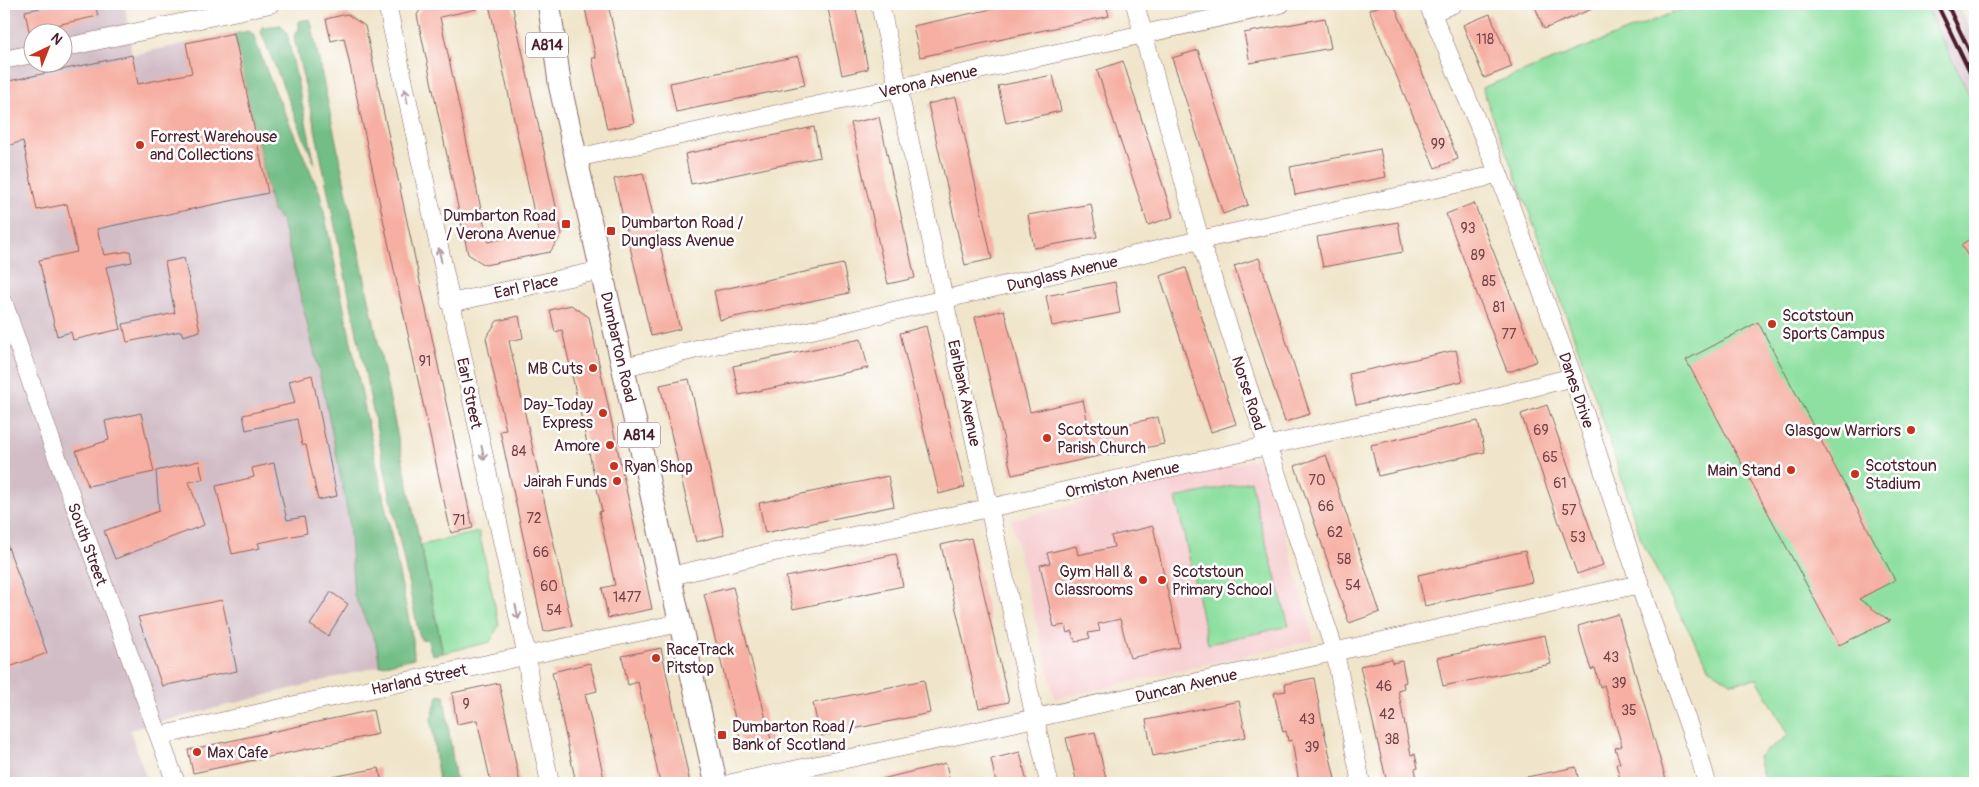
<svg xmlns="http://www.w3.org/2000/svg" width="1979" height="787" viewBox="0 0 1979 787" font-family="Pangolin,sans-serif">
  <style>
    .built { fill: #f7cfd1 }
    .industrial { fill: #d2bdc6; fill-rule: evenodd }
    .green { fill: #8ee0a0; stroke: #6c8066 }
    .forest { fill: #72be86; stroke: #5e6e58 }
    .building { fill: #f6afa2 }
    .lines { fill: none; stroke-linecap: round; stroke-linejoin: round }
    .minor-casing { stroke: #846463; stroke-width: 19 }
    .major-casing { stroke: #846463; stroke-width: 24 }
    .minor { stroke: #fff; stroke-width: 18 }
    .major { stroke: #fff; stroke-width: 22 }
    .rail { stroke: #4a1f2b; stroke-width: 4 }
    .oneway { stroke: #ae9aa0 }
    .poi-dot { fill: #c8321e; stroke: #fff; stroke-width: 2 }
    .labels { text-anchor: middle; stroke-width: 5; stroke-linejoin: round; paint-order: stroke }
    .number-label { font-size: 14px; fill: #754349 }
    .shield { fill: #fff; stroke: #80626b; stroke-width: 1 }
    .shield-label { font-size: 15px; font-weight: bold; fill: #4a1f2b }
    .street-label { font-size: 16px; fill: #4a1f2b; stroke: #fff }
    .poi-label { font-size: 16px; fill: #4a1f2b; stroke: #fff; text-anchor: start }
  </style>
  <rect width="100%" height="100%" fill="#fff"/>
  <filter id="ink" filterUnits="userSpaceOnUse"><feTurbulence type="fractalNoise" baseFrequency=".02" numOctaves="2"/><feDisplacementMap in="SourceGraphic" scale="10" xChannelSelector="R" yChannelSelector="G"/><feConvolveMatrix kernelMatrix="1 2 1 2 8 2 1 2 1" color-interpolation-filters="sRGB"/></filter>
  <filter id="wash" filterUnits="userSpaceOnUse"><feTurbulence type="fractalNoise" baseFrequency=".0096" numOctaves="4" result="noise"/><feDisplacementMap in="SourceGraphic" scale="20" xChannelSelector="R" yChannelSelector="G"/><feGaussianBlur stdDeviation="1.12" result="paint"/><feColorMatrix in="noise" values="0 0 0 0 0 0 0 0 0 0 0 0 0 0 0 0 0 1.4 0 .05"/><feComposite in="paint" operator="in"/></filter>
  <g filter="url(#wash)">
    <rect width="100%" height="100%" fill="#f0e5ca"/>
    <polygon class="built" points="1264,457 1314,640 1055,699 1011,520"/>
    <g class="industrial">
      <path d="M4 4H125L132 55 233 33 272 210 282 220 324 392 349 520 354 595 376 643 380 666 130 730 148 783H4ZM32 32H62V62H32Z"/>
      <polygon points="1924,4 1958,4 1975,40 1975,106"/>
    </g>
    <g class="green">
      <polygon points="1695,4 1924,4 1975,106 1975,783 1765,783 1758,757 1789,735 1757,679 1731,683 1710,669 1662,582 1641,539 1599,408 1540,241 1482,88"/>
      <polygon points="1251,481 1259,517 1289,626 1208,644 1176,498"/>
      <polygon points="479,532 499,625 490,642 443,653 421,545"/>
    </g>
    <g class="forest">
      <polygon points="310,19 311,22 443,653 432,655 427,639 421,640 418,630 314,124 294,38 295,33 299,30 299,21"/>
      <polygon points="281,25 287,33 315,165 261,32 262,27"/>
      <polygon points="249,31 253,34 269,77 320,193 413,640 414,658 380,666 376,643 354,595 349,520 324,392 282,221 272,210 234,34"/>
      <polygon points="444,695 456,783 439,783 431,719 438,696"/>
    </g>
    <g id="blocks">
      <g class="building">
        <polygon points="60,4 95,4 98,16 29,31 25,11"/>
        <polygon points="424,4 476,4 477,9 440,17 488,242 538,231 489,4 512,4 562,234 550,252 485,265 468,254 417,15"/>
        <polygon points="584,4 608,4 634,123 607,129 592,58 596,58"/>
        <polygon points="827,4 855,4 868,69 842,75"/>
        <polygon points="1015,4 1106,4 1109,16 920,57 913,26"/>
        <polygon points="1385,4 1394,4 1458,159 1435,168 1369,10"/>
        <polygon points="1534,4 1604,4 1544,29"/>
        <polygon points="347,14 365,26 473,528 451,533 344,38 331,41 326,19"/>
        <polygon points="1490,14 1512,67 1484,78 1463,25"/>
        <polygon points="1325,18 1331,48 1250,63 1244,33"/>
        <polygon points="234,33 268,193 97,229 104,255 130,251 132,262 106,267 121,329 73,340 71,332 57,336 39,260 77,252 67,204 37,210 23,141 4,147 4,82 132,55 138,84 192,73 186,43"/>
        <polygon points="1198,50 1248,205 1223,214 1172,58"/>
        <polygon points="798,56 805,85 676,112 670,83"/>
        <polygon points="1123,61 1173,217 1148,225 1097,70"/>
        <polygon points="1053,75 1061,111 1006,123 998,86"/>
        <polygon points="956,97 992,259 965,265 928,104"/>
        <polygon points="879,117 915,278 888,284 851,123"/>
        <polygon points="814,127 820,157 691,184 685,154"/>
        <polygon points="1380,149 1386,177 1295,195 1290,167"/>
        <polygon points="643,173 680,329 651,336 614,179"/>
        <polygon points="1474,203 1537,361 1512,371 1507,371 1446,214"/>
        <polygon points="1091,204 1097,237 1034,248 1028,215"/>
        <polygon points="1398,222 1403,252 1323,267 1317,237"/>
        <polygon points="1975,235 1975,267 1961,245"/>
        <polygon points="184,258 200,331 183,336 181,331 127,342 123,324 175,313 165,262"/>
        <polygon points="1259,258 1310,414 1285,422 1234,266"/>
        <polygon points="843,264 849,293 720,320 714,291"/>
        <polygon points="1186,268 1236,424 1211,432 1160,276"/>
        <polygon points="1115,282 1120,313 1052,326 1046,296"/>
        <polygon points="571,305 589,317 652,609 608,618 602,588 615,585 599,512 602,511 562,330 555,332 550,310"/>
        <polygon points="1004,310 1030,412 1083,400 1090,433 1158,417 1164,444 1108,456 1108,454 1012,475 975,317"/>
        <polygon points="519,316 523,338 509,341 572,626 544,632 500,431 506,430 486,338 497,321"/>
        <polygon points="1758,322 1895,580 1859,599 1890,621 1839,645 1686,360"/>
        <polygon points="926,326 965,487 939,494 900,333"/>
        <polygon points="861,339 868,368 739,395 733,366"/>
        <polygon points="1456,350 1463,381 1356,405 1349,374"/>
        <polygon points="312,375 337,496 318,500 306,445 302,445 297,419 246,430 243,415 295,403 289,381"/>
        <polygon points="689,379 724,535 696,542 660,385"/>
        <polygon points="1547,405 1603,565 1577,574 1521,414"/>
        <polygon points="141,413 154,472 88,486 76,451 109,440 105,421"/>
        <polygon points="1478,421 1485,452 1378,476 1371,445"/>
        <polygon points="1326,455 1380,612 1349,623 1295,466"/>
        <polygon points="199,461 203,479 189,482 204,525 115,559 104,531 159,511 156,471"/>
        <polygon points="274,463 287,520 304,517 307,533 258,543 260,548 232,554 216,486 254,477 252,468"/>
        <polygon points="888,476 894,506 765,533 759,503"/>
        <polygon points="1153,526 1180,647 1130,658 1120,619 1098,624 1100,631 1088,633 1090,638 1075,642 1072,631 1067,633 1065,625 1054,627 1040,565 1050,563 1047,553 1076,546 1078,555 1114,547 1111,536"/>
        <polygon points="971,538 1009,702 979,708 941,545"/>
        <polygon points="4,539 5,539 47,653 4,669"/>
        <polygon points="1525,551 1532,582 1425,606 1418,575"/>
        <polygon points="896,554 903,586 793,609 786,577"/>
        <polygon points="733,587 772,743 743,750 704,594"/>
        <polygon points="331,592 348,604 328,636 310,625"/>
        <polygon points="222,600 237,671 162,686 138,617"/>
        <polygon points="1618,614 1666,780 1655,783 1621,783 1616,764 1620,763 1615,748 1622,746 1615,722 1604,685 1600,687 1595,668 1591,670 1578,626"/>
        <polygon points="1545,635 1551,664 1443,686 1437,658"/>
        <polygon points="661,648 672,700 690,783 660,783 638,682 628,685 622,656"/>
        <polygon points="1392,659 1392,663 1402,661 1406,682 1403,683 1404,688 1398,690 1411,755 1415,754 1418,768 1415,769 1418,783 1387,783 1360,666"/>
        <polygon points="590,663 597,691 585,694 605,783 576,783 552,672"/>
        <polygon points="1314,678 1322,722 1336,783 1299,783 1292,740 1288,741 1286,731 1283,732 1274,693 1286,691 1285,684"/>
        <polygon points="924,680 930,713 820,736 813,703"/>
        <polygon points="499,683 513,750 520,783 491,783 477,720 457,724 452,693"/>
        <polygon points="1239,701 1246,737 1153,756 1146,720"/>
        <polygon points="373,710 378,734 193,773 188,750"/>
        <polygon points="1095,732 1107,783 1077,783 1066,738"/>
        <polygon points="1020,752 1027,783 996,783 991,759"/>
        <polygon points="946,763 950,783 882,783 882,779"/>
        <polygon points="1576,767 1579,783 1523,783 1522,778"/>
        <polygon points="379,768 382,783 333,783 332,777"/>
      </g>
    </g>
  </g>
  <g filter="url(#ink)">
    <use href="#blocks" fill-opacity="0" stroke="#846463" stroke-width="1"/>
    <g class="lines">
      <g class="minor-casing">
        <g id="minor">
          <polyline points="387,4 527,657 530,687 550,783"/>
          <polyline points="880,4 1049,783"/>
          <polyline points="1135,4 1200,240 1335,652 1361,783"/>
          <polyline points="1428,4 1498,172 1573,377 1648,610 1699,755 1707,783"/>
          <polyline points="1432,12 1453,4"/>
          <polyline points="62,48 270,4"/>
          <polyline points="4,60 32,54"/>
          <polyline points="576,158 1281,4"/>
          <polyline points="450,303 602,270"/>
          <polyline points="4,304 54,449 176,783"/>
          <polyline points="624,367 713,345 790,335 1200,240 1483,178 1498,172"/>
          <polyline points="671,576 760,555 989,508 1356,426 1479,401 1573,377"/>
          <polyline points="159,736 295,705 680,623"/>
          <polyline points="732,783 945,738 1640,584"/>
        </g>
      </g>
      <g class="major-casing">
        <polyline id="major" points="549,4 560,86 716,783"/>
      </g>
      <use href="#minor" class="minor"/>
      <use href="#major" class="major"/>
      <g class="rail">
        <polyline points="1937,4 1975,83"/>
        <polyline points="1947,4 1975,63"/>
      </g>
    </g>
    <defs><path id="oneway-shaft" d="M-6 0H5M1.5-3L5.5 0L1.5 3" fill="none" stroke-width="1.6" stroke-linecap="round" stroke-linejoin="round" transform="scale(1.25)"/></defs>
    <g class="oneway">
      <use href="#oneway-shaft" transform="translate(406 96) rotate(-102)"/>
      <use href="#oneway-shaft" transform="translate(440 255) rotate(-102)"/>
      <use href="#oneway-shaft" transform="translate(483 453) rotate(78)"/>
      <use href="#oneway-shaft" transform="translate(517 612) rotate(78)"/>
    </g>
  </g>
  <g class="poi-dot">
    <circle cx="140" cy="145" r="5"/>
    <rect x="561" y="219" width="10" height="10" rx="2.5"/>
    <rect x="606" y="226" width="10" height="10" rx="2.5"/>
    <circle cx="1772" cy="324" r="5"/>
    <circle cx="593" cy="368" r="5"/>
    <circle cx="603" cy="413" r="5"/>
    <circle cx="1911" cy="430" r="5"/>
    <circle cx="1047" cy="438" r="5"/>
    <circle cx="610" cy="445" r="5"/>
    <circle cx="614" cy="466" r="5"/>
    <circle cx="1791" cy="470" r="5"/>
    <circle cx="1855" cy="474" r="5"/>
    <circle cx="617" cy="481" r="5"/>
    <circle cx="1143" cy="580" r="5"/>
    <circle cx="1162" cy="580" r="5"/>
    <circle cx="656" cy="658" r="5"/>
    <rect x="717" y="730" width="10" height="10" rx="2.5"/>
    <circle cx="197" cy="752" r="5"/>
  </g>
  <g class="labels">
    <g class="number-label">
      <text x="1485" y="44">118</text>
      <text x="1438" y="149">99</text>
      <text x="1468" y="233">93</text>
      <text x="1478" y="260">89</text>
      <text x="1489" y="286">85</text>
      <text x="1499" y="312">81</text>
      <text x="1509" y="339">77</text>
      <text x="425" y="366">91</text>
      <text x="1541" y="435">69</text>
      <text x="519" y="456">84</text>
      <text x="1550" y="462">65</text>
      <text x="1317" y="485">70</text>
      <text x="1560" y="488">61</text>
      <text x="1326" y="511">66</text>
      <text x="1569" y="515">57</text>
      <text x="534" y="523">72</text>
      <text x="459" y="525">71</text>
      <text x="1335" y="537">62</text>
      <text x="1578" y="542">53</text>
      <text x="541" y="557">66</text>
      <text x="1344" y="564">58</text>
      <text x="1353" y="590">54</text>
      <text x="549" y="591">60</text>
      <text x="627" y="602">1477</text>
      <text x="554" y="615">54</text>
      <text x="1611" y="662">43</text>
      <text x="1619" y="688">39</text>
      <text x="1384" y="691">46</text>
      <text x="466" y="709">9</text>
      <text x="1629" y="715">35</text>
      <text x="1387" y="719">42</text>
      <text x="1307" y="724">43</text>
      <text x="1392" y="744">38</text>
      <text x="1312" y="752">39</text>
    </g>
    <g class="shield">
      <rect x="526" y="32.5" width="42" height="25" rx="4"/>
      <rect x="618" y="422.5" width="42" height="25" rx="4"/>
    </g>
    <g class="shield-label">
      <text x="547" y="50">A814</text>
      <text x="639" y="440">A814</text>
    </g>
    <g class="street-label">
      <text transform="translate(928 81) rotate(-13)" y="6">Verona Avenue</text>
      <text transform="translate(1062 273) rotate(-13)" y="6">Dunglass Avenue</text>
      <text transform="translate(526 286) rotate(-12)" y="6">Earl Place</text>
      <text transform="translate(619 347) rotate(77)" y="6">Dumbarton Road</text>
      <text transform="translate(1577 390) rotate(71)" y="6">Danes Drive</text>
      <text transform="translate(470 393) rotate(78)" y="6">Earl Street</text>
      <text transform="translate(965 393) rotate(78)" y="6">Earlbank Avenue</text>
      <text transform="translate(1249 393) rotate(72)" y="6">Norse Road</text>
      <text transform="translate(1122 479) rotate(-13)" y="6">Ormiston Avenue</text>
      <text transform="translate(88 544) rotate(70)" y="6">South Street</text>
      <text transform="translate(419 679) rotate(-12)" y="6">Harland Street</text>
      <text transform="translate(1186 685) rotate(-13)" y="6">Duncan Avenue</text>
    </g>
    <g class="poi-label">
      <text x="150" y="142">Forrest Warehouse<tspan x="150" dy="18">and Collections</tspan></text>
      <text x="556" y="221" text-anchor="end">Dumbarton Road<tspan x="556" dy="18">/ Verona Avenue</tspan></text>
      <text x="621" y="228">Dumbarton Road /<tspan x="621" dy="18">Dunglass Avenue</tspan></text>
      <text x="1782" y="321">Scotstoun<tspan x="1782" dy="18">Sports Campus</tspan></text>
      <text x="583" y="374" text-anchor="end">MB Cuts</text>
      <text x="593" y="410" text-anchor="end">Day-Today<tspan x="593" dy="18">Express</tspan></text>
      <text x="1057" y="435">Scotstoun<tspan x="1057" dy="18">Parish Church</tspan></text>
      <text x="1901" y="436" text-anchor="end">Glasgow Warriors</text>
      <text x="600" y="451" text-anchor="end">Amore</text>
      <text x="1865" y="471">Scotstoun<tspan x="1865" dy="18">Stadium</tspan></text>
      <text x="624" y="472">Ryan Shop</text>
      <text x="1781" y="476" text-anchor="end">Main Stand</text>
      <text x="607" y="487" text-anchor="end">Jairah Funds</text>
      <text x="1133" y="577" text-anchor="end">Gym Hall &amp;<tspan x="1133" dy="18">Classrooms</tspan></text>
      <text x="1172" y="577">Scotstoun<tspan x="1172" dy="18">Primary School</tspan></text>
      <text x="666" y="655">RaceTrack<tspan x="666" dy="18">Pitstop</tspan></text>
      <text x="732" y="732">Dumbarton Road /<tspan x="732" dy="18">Bank of Scotland</tspan></text>
      <text x="207" y="758">Max Cafe</text>
    </g>
  </g>
  <rect width="1979" height="787" fill="none" stroke="#fff" stroke-width="20"/>
  <g transform="translate(48 48) rotate(43)"><circle r="24" fill="#ffffff" stroke="#b7a5aa"/>
  <path d="M0-4L9 19L0 12L-9 19Z" fill="#c8321e"/>
  <text y="-8" font-size="14" font-weight="bold" text-anchor="middle" fill="#4a1f2b">N</text>
  </g>
</svg>
